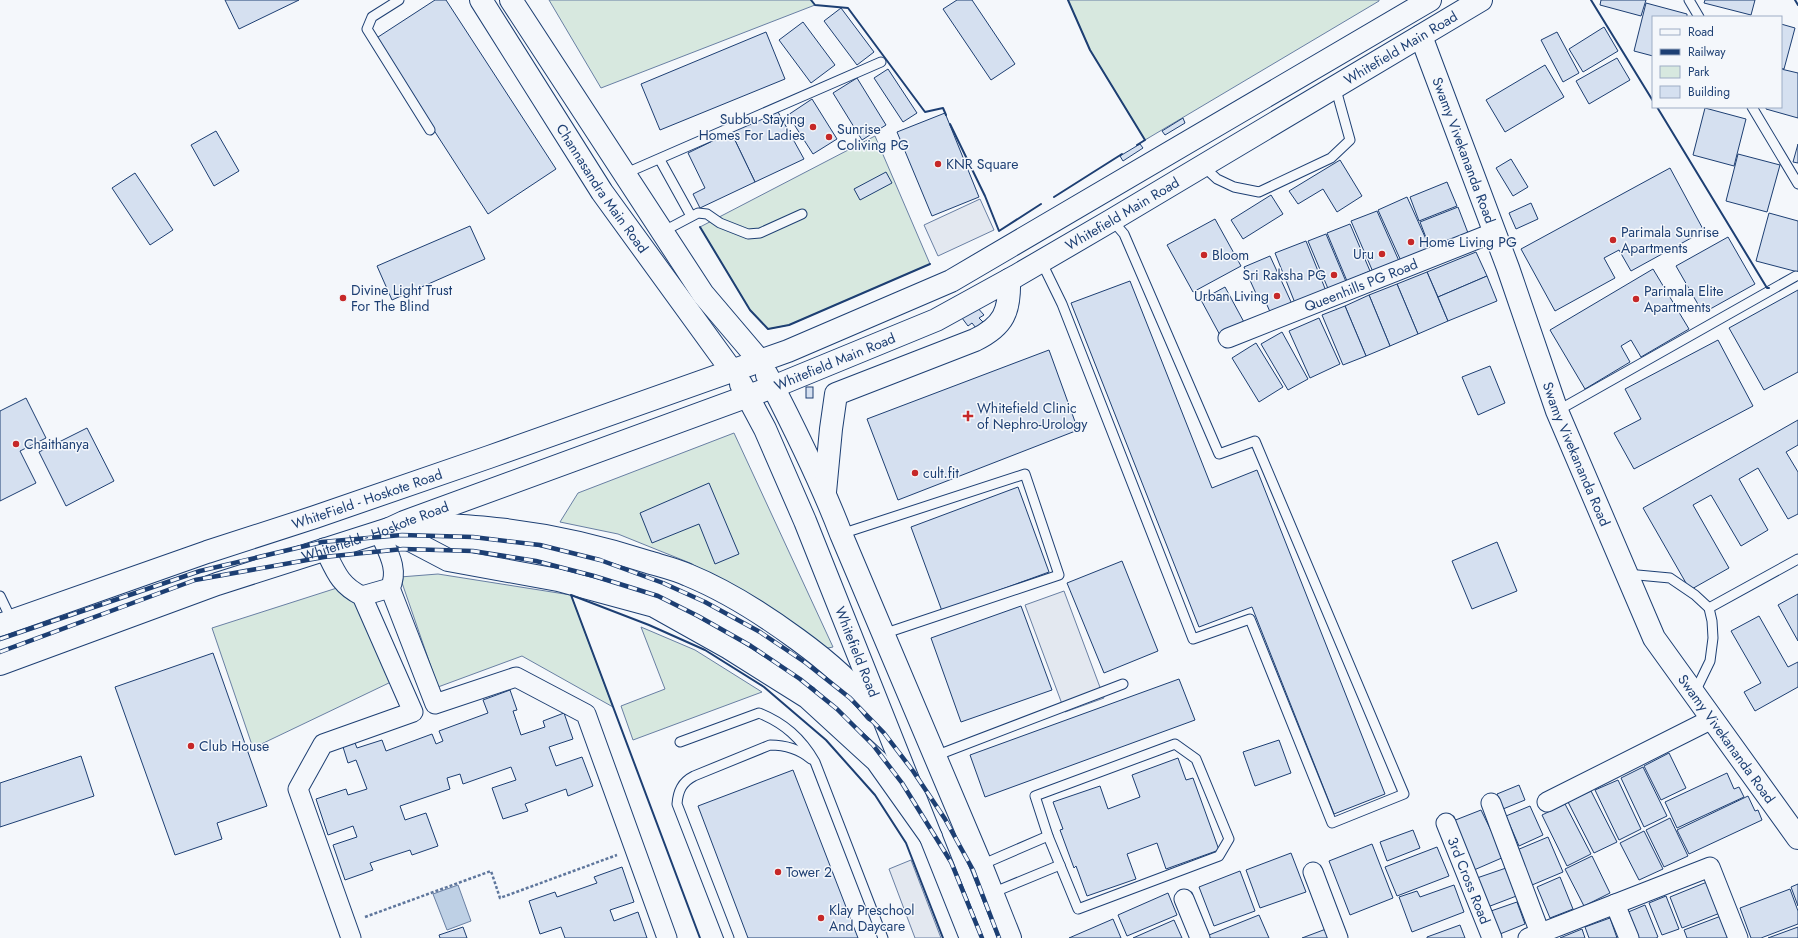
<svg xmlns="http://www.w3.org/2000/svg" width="1798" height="938" viewBox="0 0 1798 938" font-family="Jost,sans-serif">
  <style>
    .green { fill: #d7e8df; stroke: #687fa3 }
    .parking { fill: #e3e8f0; stroke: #687fa3 }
    .water { fill: #bed0e5; stroke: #687fa3 }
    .building { fill: #d5e0f0; stroke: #1d3f73 }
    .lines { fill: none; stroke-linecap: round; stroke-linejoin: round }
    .lane-casing { stroke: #1d3f73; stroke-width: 11 }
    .street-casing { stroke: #1d3f73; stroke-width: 21 }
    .secondary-casing { stroke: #1d3f73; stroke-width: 24 }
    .primary-casing { stroke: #1d3f73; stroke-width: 24 }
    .path { stroke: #5e769c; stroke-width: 2.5; stroke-dasharray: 3 2; stroke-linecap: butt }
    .lane { stroke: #f4f7fb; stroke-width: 9 }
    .street { stroke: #f4f7fb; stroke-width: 19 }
    .secondary { stroke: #f4f7fb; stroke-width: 22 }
    .primary { stroke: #f4f7fb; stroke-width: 22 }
    .rail-casing { stroke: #1d3f73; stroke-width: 4.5 }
    .rail { stroke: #f4f7fb; stroke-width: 3; stroke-dasharray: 9; stroke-linecap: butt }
    .wall { stroke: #1d3f73; stroke-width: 2 }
    .poi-dot { fill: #c62828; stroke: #f4f7fb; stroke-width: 1.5 }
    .labels { text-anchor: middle; stroke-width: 3; stroke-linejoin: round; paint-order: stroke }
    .street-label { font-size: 14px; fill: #1d3f73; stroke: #f4f7fb }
    .poi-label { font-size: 14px; fill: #1d3f73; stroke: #f4f7fb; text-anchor: start }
  </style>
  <rect width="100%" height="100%" fill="#f4f7fb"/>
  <g class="green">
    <polygon points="549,0 811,0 815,5 601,88"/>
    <polygon points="1068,0 1379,0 1379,1 1145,140 1090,50"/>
    <polygon points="875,136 930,264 789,325 768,329 750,310 700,227"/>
    <polygon points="734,433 833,647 823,649 749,597 690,563 618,534 560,522 578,493"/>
    <polygon points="438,574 571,595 613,707 522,656 438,687 400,577"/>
    <polygon points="340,587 365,609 393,681 253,748 212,628"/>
    <polygon points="641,627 695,650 762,692 633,740 621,706 665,689"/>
  </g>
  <g class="parking">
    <polygon points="980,199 994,230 938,256 924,225"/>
    <polygon points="1064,591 1104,698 1065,712 1025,605"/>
    <polygon points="911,860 941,938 915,938 889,869"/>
  </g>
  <polygon class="water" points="458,885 471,921 447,930 433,894"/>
  <g class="building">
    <polygon points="225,0 299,0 239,29"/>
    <polygon points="435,0 446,0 556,169 488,214 375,39"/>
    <polygon points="957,0 972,0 1015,64 991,80 943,9"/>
    <polygon points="1601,0 1646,0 1641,16 1600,5"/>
    <polygon points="1705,0 1755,0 1751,15 1704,3"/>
    <polygon points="1646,3 1687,14 1687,17 1653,17 1653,56 1634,51"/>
    <polygon points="841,8 874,52 857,65 824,21"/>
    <polygon points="803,22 835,65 811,83 779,40"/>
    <polygon points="1781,24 1795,28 1784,69 1781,68"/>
    <polygon points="1604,27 1618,51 1583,72 1569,49"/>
    <polygon points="766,32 785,79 660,130 641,84"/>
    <polygon points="1557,32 1579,73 1563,82 1541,40"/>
    <polygon points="1617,58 1630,80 1589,104 1576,81"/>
    <polygon points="1545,65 1564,97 1505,132 1486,100"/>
    <polygon points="888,69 917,113 903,122 874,78"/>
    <polygon points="1781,69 1798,73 1798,118 1766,109 1766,107 1781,107"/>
    <polygon points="857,78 886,125 862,140 833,93"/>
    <polygon points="812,99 837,139 813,154 788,115"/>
    <polygon points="1705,108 1746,119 1734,166 1693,155"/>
    <polygon points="778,112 804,159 755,182 731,132"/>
    <polygon points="945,113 979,197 932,216 897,132"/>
    <polygon points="1183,118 1185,123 1165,135 1162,131"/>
    <polygon points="216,131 239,171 214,186 191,145"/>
    <polygon points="731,132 755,182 700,208 693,194 705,188 688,153"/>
    <polygon points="1140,144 1143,148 1123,161 1120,156"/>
    <polygon points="1798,144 1798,163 1793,162"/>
    <polygon points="1738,154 1780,165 1767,212 1726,201"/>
    <polygon points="1511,159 1528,187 1513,196 1496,168"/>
    <polygon points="1340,160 1362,196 1337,212 1323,189 1298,204 1289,191"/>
    <polygon points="1670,168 1704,231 1631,271 1619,250 1604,258 1615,278 1555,311 1521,249"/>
    <polygon points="886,172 892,183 860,200 854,189"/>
    <polygon points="135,173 173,230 150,245 112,188"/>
    <polygon points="1447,182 1457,206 1419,221 1410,197"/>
    <polygon points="1271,195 1283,214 1243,239 1231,220"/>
    <polygon points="1407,197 1430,248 1401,261 1378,210"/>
    <polygon points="1531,203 1538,219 1516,229 1509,213"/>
    <polygon points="1458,207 1468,233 1430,248 1420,222"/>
    <polygon points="1377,211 1399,261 1373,272 1351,221"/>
    <polygon points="1769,213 1798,221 1798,272 1756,261"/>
    <polygon points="1215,219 1241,266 1193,292 1167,245"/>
    <polygon points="1350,224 1370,271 1347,281 1327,233"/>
    <polygon points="470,226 485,259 392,300 377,266"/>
    <polygon points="1326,234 1347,284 1329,291 1308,241"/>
    <polygon points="1728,237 1755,284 1703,313 1676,266"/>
    <polygon points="1306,241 1326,291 1295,303 1275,253"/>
    <polygon points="1476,252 1487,276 1438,297 1427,272"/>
    <polygon points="1270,256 1292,304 1271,314 1263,296 1258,298 1244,267"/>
    <polygon points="1653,269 1689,329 1641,357 1631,340 1621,346 1630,362 1585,389 1550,330"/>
    <polygon points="1427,272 1448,321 1418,334 1397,284"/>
    <polygon points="1487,276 1497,301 1448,321 1438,297"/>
    <polygon points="1130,281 1212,488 1257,470 1385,794 1334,814 1252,607 1199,627 1071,303"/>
    <polygon points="1397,284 1418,334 1390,346 1369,295"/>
    <polygon points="1225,287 1245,324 1221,337 1201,300"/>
    <polygon points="1798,290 1798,372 1764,390 1729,328"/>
    <polygon points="1369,295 1390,346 1366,356 1345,306"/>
    <polygon points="976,306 984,315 979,318 983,322 976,328 972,323 968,326 962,318"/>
    <polygon points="1345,306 1366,356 1343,365 1322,315"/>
    <polygon points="1319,318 1340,364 1310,378 1289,331"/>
    <polygon points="1282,332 1308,379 1288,390 1261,344"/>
    <polygon points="1718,340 1753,406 1634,469 1614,433 1641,419 1625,389"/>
    <polygon points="1256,343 1283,387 1259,402 1232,358"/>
    <polygon points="1049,350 1078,430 898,500 867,419"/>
    <polygon points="1490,366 1505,403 1478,415 1462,377"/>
    <rect x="806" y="387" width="7" height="11"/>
    <polygon points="26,398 46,438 20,451 36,483 0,501 0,411"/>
    <polygon points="1798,420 1798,445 1786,452 1798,472 1798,514 1788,519 1758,468 1739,479 1768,530 1741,546 1711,495 1693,505 1729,568 1690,590 1643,508"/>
    <polygon points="87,428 114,481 66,506 39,452"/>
    <polygon points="709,483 739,554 715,564 699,524 652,543 640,513"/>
    <polygon points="1018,487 1049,572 942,611 911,527"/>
    <polygon points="1497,542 1517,591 1472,609 1452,561"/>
    <polygon points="1122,561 1158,651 1104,673 1067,583"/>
    <polygon points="1798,594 1798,641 1778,605"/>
    <polygon points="1021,606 1052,690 961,722 931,638"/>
    <polygon points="1759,616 1788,667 1798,662 1798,687 1755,711 1744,692 1761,683 1731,631"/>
    <polygon points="213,653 267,806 217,823 222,839 175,855 115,687"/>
    <polygon points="1179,679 1195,720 985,797 970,755"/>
    <polygon points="510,690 517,710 513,711 521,735 545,727 543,721 564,713 573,739 549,747 556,766 582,757 593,786 568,796 566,789 525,804 528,811 503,819 492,788 516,780 511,767 463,784 460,774 447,778 450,789 400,806 405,820 426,813 438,846 412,855 410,850 370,863 373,870 345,880 333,845 357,837 353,826 328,835 316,799 346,789 348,795 367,789 356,760 348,763 343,747 355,743 357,748 382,740 386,751 432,734 436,744 443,741 439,731 488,713 483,700"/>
    <polygon points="1279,740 1291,773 1255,786 1243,752"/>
    <polygon points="1669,753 1686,788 1661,800 1644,766"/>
    <polygon points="81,756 94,796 0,827 0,783"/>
    <polygon points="1178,758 1186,780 1193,778 1219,850 1166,869 1157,843 1127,854 1136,879 1087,896 1076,866 1074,868 1060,830 1063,829 1053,802 1100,786 1108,809 1140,797 1132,775"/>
    <polygon points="1643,767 1667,816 1644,827 1621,778"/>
    <polygon points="793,770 858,938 748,938 698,806"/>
    <polygon points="1727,773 1734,789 1739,787 1744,797 1677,828 1665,802"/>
    <polygon points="1618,780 1641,829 1619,840 1595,790"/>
    <polygon points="1519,785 1525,800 1503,809 1497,794"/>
    <polygon points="1591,791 1617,842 1594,853 1568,802"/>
    <polygon points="1748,796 1755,811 1758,810 1762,820 1689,854 1677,830"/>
    <polygon points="1565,804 1591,854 1567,866 1542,815"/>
    <polygon points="1530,806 1543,835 1519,846 1506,816"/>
    <polygon points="1481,810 1504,857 1474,870 1453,821"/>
    <polygon points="1670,818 1688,856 1664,867 1646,830"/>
    <polygon points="1413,830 1420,848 1387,861 1380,842"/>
    <polygon points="1644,831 1663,869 1639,880 1620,843"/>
    <polygon points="1548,837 1563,872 1532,885 1517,850"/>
    <polygon points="1372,844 1393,898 1350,915 1329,861"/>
    <polygon points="1437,847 1449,876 1397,896 1385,867"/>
    <polygon points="1291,853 1306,892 1260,908 1246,870"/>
    <polygon points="1592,856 1610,893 1584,906 1565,869"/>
    <polygon points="622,867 634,902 610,910 614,921 638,912 647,938 565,938 561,927 540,934 529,901 555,892 557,897 597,883 594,877"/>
    <polygon points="1509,867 1519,895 1485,908 1474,879"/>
    <polygon points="1240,871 1255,911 1214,926 1199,887"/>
    <polygon points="1560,877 1573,909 1550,918 1537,887"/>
    <polygon points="1707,882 1720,913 1682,928 1670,897"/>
    <polygon points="1798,884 1798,906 1791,887"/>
    <polygon points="1454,885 1464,912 1412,932 1399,897 1417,891 1420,897"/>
    <polygon points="1790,889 1798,911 1798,924 1761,938 1751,938 1740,908"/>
    <polygon points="1168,893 1177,915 1127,936 1118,915"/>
    <polygon points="1666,896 1679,929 1662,935 1649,903"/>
    <polygon points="1517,902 1525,924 1500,934 1491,911"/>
    <polygon points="1645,905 1658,937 1656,938 1637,938 1626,913"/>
    <polygon points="1259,915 1269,938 1210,938 1209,935"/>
    <polygon points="1721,916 1730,938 1687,938 1684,930"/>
    <polygon points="1610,918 1617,938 1589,938 1585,927"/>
    <polygon points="1113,919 1121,938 1069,938"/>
    <polygon points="1174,920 1182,938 1133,938"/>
    <polygon points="1460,925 1465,938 1427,938 1427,937"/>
    <polygon points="463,927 467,938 440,938 439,935"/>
    <polygon points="1798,927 1798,938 1768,938"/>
    <polygon points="1326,929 1330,938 1302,938"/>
    <polygon points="1582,929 1585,938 1560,938"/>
  </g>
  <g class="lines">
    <g class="lane-casing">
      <g id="lane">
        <polyline points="399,0 372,17 367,29 430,130"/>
        <polyline points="1689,0 1699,17"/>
        <polyline points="1752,107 1798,184"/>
        <polyline points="660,160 691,216"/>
        <polyline points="1203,166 1217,179 1234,187 1259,192 1331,158 1350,140 1335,86"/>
        <polyline points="624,174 881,62"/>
        <polyline points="662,232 698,213 707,214 720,223 748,234 760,233 802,214"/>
        <polyline points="1041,261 1062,304 1193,639 1250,619 1332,823 1404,794 1255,441 1219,454 1124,234 1112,220"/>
        <polyline points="1557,411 1796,276"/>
        <polyline points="841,534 1025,474 1059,575 883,634"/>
        <polyline points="1627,574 1670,578 1695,595 1709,608 1712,621 1713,638 1710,661 1695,692"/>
        <polyline points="0,596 12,621"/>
        <polyline points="1709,608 1798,559"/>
        <path d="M680 742 759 713C784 723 801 738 815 762L883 938"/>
        <polygon points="1175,744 1196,759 1229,839 1219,856 1078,909 1048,836 1035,796"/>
        <polyline points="935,756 1123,684"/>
        <polyline points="981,865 1048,836"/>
        <polyline points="992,893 1060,865"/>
        <path d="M729 938 677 804C678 791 682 782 694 776L770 745C786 745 799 749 811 759"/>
      </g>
    </g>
    <g class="street-casing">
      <g id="street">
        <path id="s1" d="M1228 338 1495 232"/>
        <path d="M324 548C335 570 339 585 362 596L413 712 323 744 298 789 351 938"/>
        <polyline points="390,588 435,704 516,677 586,714 667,938"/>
        <path d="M362 596 390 588C400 569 386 549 379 531"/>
        <polyline points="1547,802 1712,719"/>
        <polyline points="1491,803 1540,933"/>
        <path id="s2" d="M1446 823 1492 938"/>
        <polyline points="1313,872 1338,938"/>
        <polyline points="1184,899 1200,938"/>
        <polyline points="1615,904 1629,938"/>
        <polyline points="1528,938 1710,867 1738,938"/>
      </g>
    </g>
    <g class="secondary-casing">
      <g id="secondary">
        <path id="s3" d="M481 0 602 192 732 371"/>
        <polyline points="511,0 703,294 760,361"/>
        <path id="s4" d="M1421 36 1508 268 1557 411 1654 638 1798 838"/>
      </g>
    </g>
    <g class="primary-casing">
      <g id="primary">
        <path d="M767 375C794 427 820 479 841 534L981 865 1010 938"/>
        <path id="s5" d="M741 384 765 429 805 521 971 938"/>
        <path d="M825 492 831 429 836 394 975 340C1004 326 1010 311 1009 280"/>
        <path d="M410 522C442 525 475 526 506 530 555 536 602 547 648 562 661 566 675 569 688 575 727 591 763 614 797 639 826 660 853 683 875 711"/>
        <polyline points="389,529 448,560 558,580 654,606 729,648 807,697 877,761 931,837"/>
        <path id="s6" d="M0 625 207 552 315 517 489 457 788 351 951 281 1430 0"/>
        <path id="s7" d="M0 664 217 584 389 529 404 522 773 387 936 320 1016 276 1112 220 1481 0"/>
      </g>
    </g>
    <polyline class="path" points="365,917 491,871 500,898 617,855"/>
    <use href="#lane" class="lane"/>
    <use href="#street" class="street"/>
    <use href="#secondary" class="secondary"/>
    <use href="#primary" class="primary"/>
    <g class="rail-casing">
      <g id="rail">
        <polyline points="0,639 200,571 322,542 402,535 473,537 540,545 600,560 663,583 705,602 760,632 806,663 850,698 884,733 913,771 945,819 973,870 999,938"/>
        <polyline points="0,652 195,580 324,557 403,549 473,551 536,561 594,576 658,596 698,616 751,646 800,679 837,709 873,745 902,783 951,862 982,938"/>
      </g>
    </g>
    <use href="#rail" class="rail"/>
    <g class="wall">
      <polyline points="811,0 815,5 848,8 925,112 943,108 946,115"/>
      <polyline points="1068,0 1090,50 1145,140 1137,145"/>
      <polyline points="1591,0 1653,101"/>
      <polyline points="1795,0 1798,5"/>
      <polyline points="1657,107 1767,288 1769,288"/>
      <polyline points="950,124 985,196 999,231 1041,204"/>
      <polyline points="1054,197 1122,154"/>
      <polyline points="700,227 750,310 768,329 789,325 930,264"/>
      <polyline points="700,938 571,595 649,625 705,650 764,687 826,740 875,795 906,843 943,938"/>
    </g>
  </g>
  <g class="poi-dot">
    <circle cx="813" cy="127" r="4"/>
    <circle cx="829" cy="137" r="4"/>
    <circle cx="938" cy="164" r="4"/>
    <circle cx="1613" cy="240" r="4"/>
    <circle cx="1411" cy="242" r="4"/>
    <circle cx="1382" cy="254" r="4"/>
    <circle cx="1204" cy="255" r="4"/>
    <circle cx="1334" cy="275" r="4"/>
    <circle cx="1277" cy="296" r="4"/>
    <circle cx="343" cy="298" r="4"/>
    <circle cx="1636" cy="299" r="4"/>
    <path d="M966 410h4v4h4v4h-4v4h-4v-4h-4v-4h4z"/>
    <circle cx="16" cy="444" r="4"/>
    <circle cx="915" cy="473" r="4"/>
    <circle cx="191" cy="746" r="4"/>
    <circle cx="778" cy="872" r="4"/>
    <circle cx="821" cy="918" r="4"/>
  </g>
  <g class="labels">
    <g class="street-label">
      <text dy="5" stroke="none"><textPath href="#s7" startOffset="1536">Whitefield Main Road</textPath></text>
      <text dy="5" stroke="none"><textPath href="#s4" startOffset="122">Swamy Vivekananda Road</textPath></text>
      <text dy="5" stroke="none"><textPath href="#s3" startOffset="224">Channasandra Main Road</textPath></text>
      <text dy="5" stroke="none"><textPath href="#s7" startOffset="1212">Whitefield Main Road</textPath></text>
      <text dy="5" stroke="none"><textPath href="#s1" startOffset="143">Queenhills PG Road</textPath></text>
      <text dy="5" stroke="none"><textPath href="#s7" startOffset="888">Whitefield Main Road</textPath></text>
      <text dy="5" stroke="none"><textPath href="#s4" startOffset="446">Swamy Vivekananda Road</textPath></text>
      <text dy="5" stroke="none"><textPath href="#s6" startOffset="388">WhiteField - Hoskote Road</textPath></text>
      <text dy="5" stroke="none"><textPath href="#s7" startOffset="398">Whitefield - Hoskote Road</textPath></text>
      <text dy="5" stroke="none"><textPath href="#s5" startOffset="292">Whitefield Road</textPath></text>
      <text dy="5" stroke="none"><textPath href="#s4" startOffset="770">Swamy Vivekananda Road</textPath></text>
      <text dy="5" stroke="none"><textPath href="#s2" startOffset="62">3rd Cross Road</textPath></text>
    </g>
    <g class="poi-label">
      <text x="805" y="124" text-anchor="end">Subbu Staying<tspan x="805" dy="16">Homes For Ladies</tspan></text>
      <text x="837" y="134">Sunrise<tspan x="837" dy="16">Coliving PG</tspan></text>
      <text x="946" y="169">KNR Square</text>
      <text x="1621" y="237">Parimala Sunrise<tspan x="1621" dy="16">Apartments</tspan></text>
      <text x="1419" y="247">Home Living PG</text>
      <text x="1374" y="259" text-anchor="end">Uru</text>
      <text x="1212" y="260">Bloom</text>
      <text x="1326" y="280" text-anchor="end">Sri Raksha PG</text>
      <text x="351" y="295">Divine Light Trust<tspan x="351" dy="16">For The Blind</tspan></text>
      <text x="1644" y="296">Parimala Elite<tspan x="1644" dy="16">Apartments</tspan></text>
      <text x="1269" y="301" text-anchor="end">Urban Living</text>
      <text x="977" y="413">Whitefield Clinic<tspan x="977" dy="16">of Nephro-Urology</tspan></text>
      <text x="24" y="449">Chaithanya</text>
      <text x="923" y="478">cult.fit</text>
      <text x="199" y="751">Club House</text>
      <text x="786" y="877">Tower 2</text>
      <text x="829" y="915">Klay Preschool<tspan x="829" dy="16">And Daycare</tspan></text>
    </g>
  </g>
  <rect x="1652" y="16" width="130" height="92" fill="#f4f7fb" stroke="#9eadc5"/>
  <rect x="1660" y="29" width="20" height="6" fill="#f4f7fb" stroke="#9eadc5"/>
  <text x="1688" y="36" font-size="12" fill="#1d3f73">Road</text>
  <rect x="1660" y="49" width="20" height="6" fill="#1d3f73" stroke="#9eadc5"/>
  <text x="1688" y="56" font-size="12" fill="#1d3f73">Railway</text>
  <rect x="1660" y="66" width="20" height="12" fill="#d7e8df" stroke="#9eadc5"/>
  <text x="1688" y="76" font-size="12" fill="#1d3f73">Park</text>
  <rect x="1660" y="86" width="20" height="12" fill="#d5e0f0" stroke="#9eadc5"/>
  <text x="1688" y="96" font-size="12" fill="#1d3f73">Building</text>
</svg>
